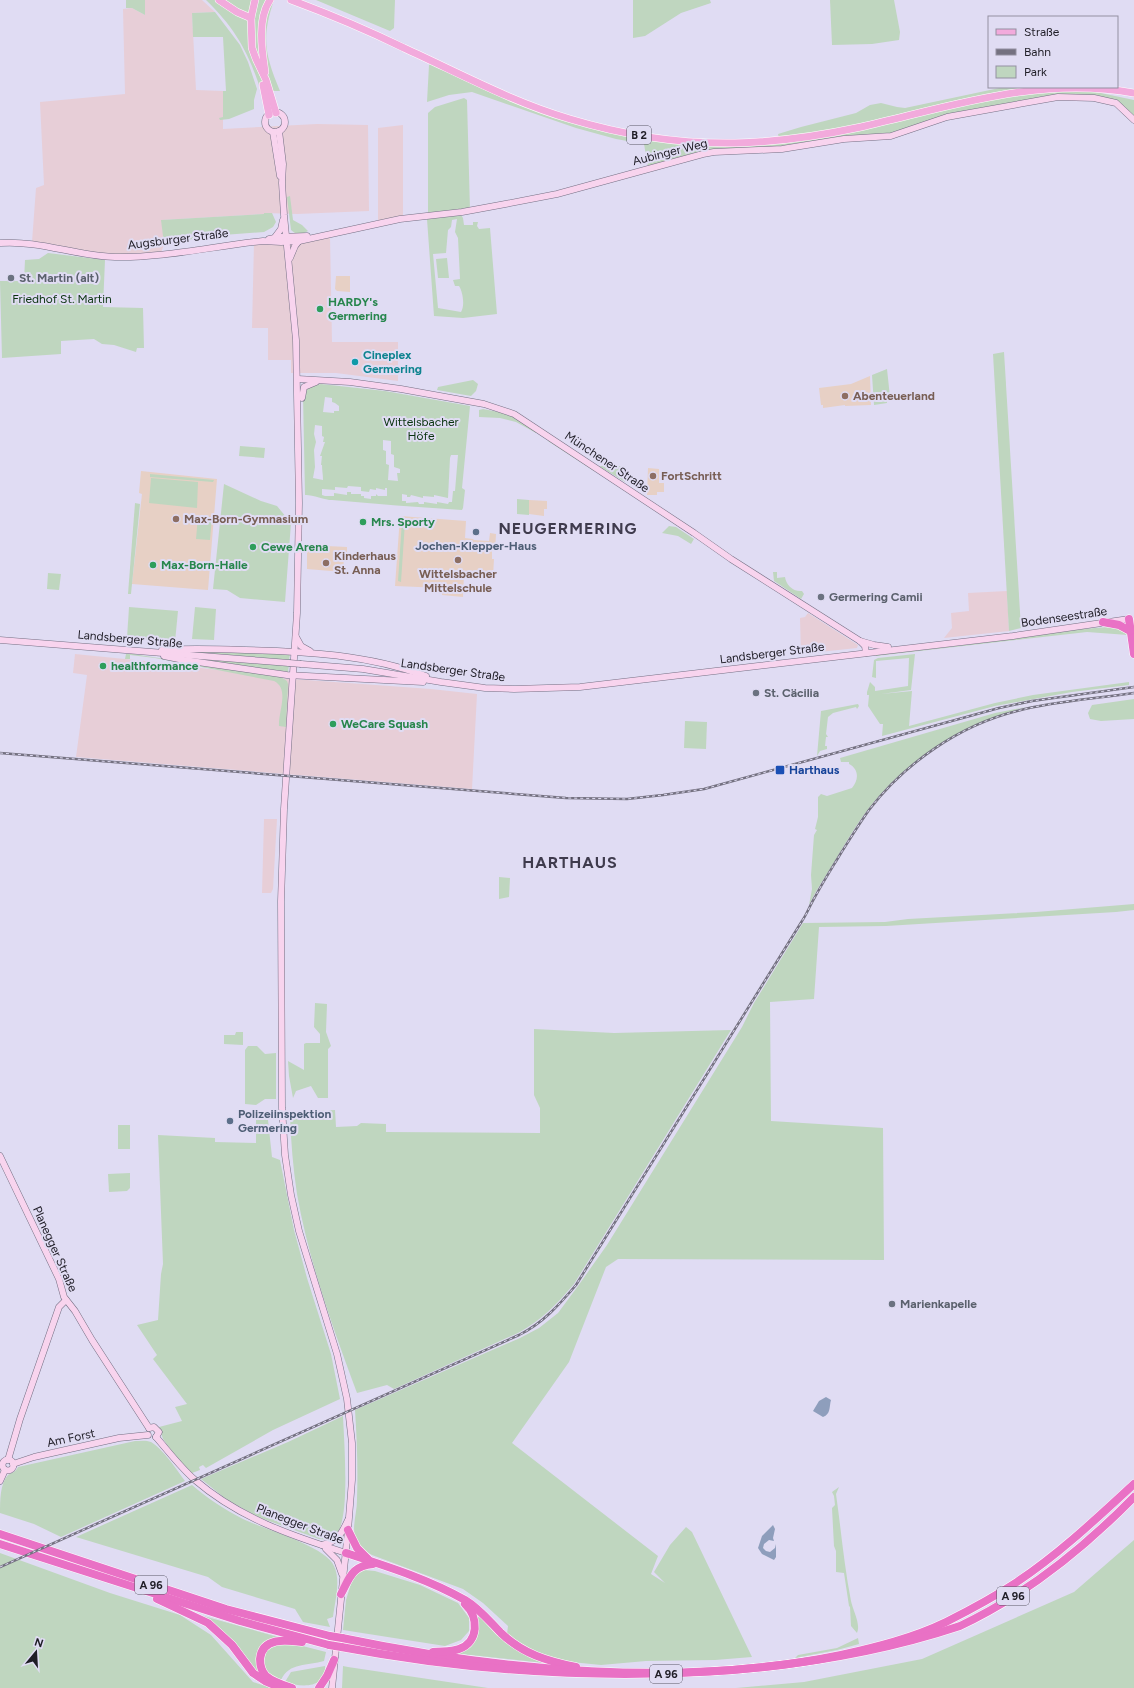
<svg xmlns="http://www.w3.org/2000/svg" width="1134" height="1688" viewBox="0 0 1134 1688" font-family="Figtree,sans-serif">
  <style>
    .commercial { fill: #e7ced7 }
    .education { fill: #e7d0c5 }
    .green { fill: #bfd6bf; fill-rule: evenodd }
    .water { fill: #8e9ebc }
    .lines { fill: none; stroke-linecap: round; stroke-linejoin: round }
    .secondary-casing { stroke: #747084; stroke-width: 7 }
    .primary-casing { stroke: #fff; stroke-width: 8 }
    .highway-casing { stroke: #fff; stroke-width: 9 }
    .secondary { stroke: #f8d4ee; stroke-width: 6 }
    .primary { stroke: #f2aadc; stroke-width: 7 }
    .highway { stroke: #e971c5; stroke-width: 8 }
    .rail-casing { stroke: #747180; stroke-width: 2.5 }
    .rail { stroke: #e0dcf3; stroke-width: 1; stroke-dasharray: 3; stroke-linecap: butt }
    .secondary-bridge-casing { stroke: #747084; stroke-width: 7; stroke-linecap: butt }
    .highway-bridge-casing { stroke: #fff; stroke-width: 9; stroke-linecap: butt }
    .secondary-bridge { stroke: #f8d4ee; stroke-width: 6 }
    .highway-bridge { stroke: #e971c5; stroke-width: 8 }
    .worship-dot { fill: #6b7280; stroke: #e0dcf3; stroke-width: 1.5 }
    .leisure-dot { fill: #2e9e5b; stroke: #e0dcf3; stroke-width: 1.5 }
    .culture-dot { fill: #0f9aa8; stroke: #e0dcf3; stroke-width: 1.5 }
    .education-dot { fill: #8d6e63; stroke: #e0dcf3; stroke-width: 1.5 }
    .service-dot { fill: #5c6f8a; stroke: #e0dcf3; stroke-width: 1.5 }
    .transit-dot { fill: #1a4fb4; stroke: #e0dcf3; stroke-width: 1.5 }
    .labels { text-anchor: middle; stroke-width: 4; stroke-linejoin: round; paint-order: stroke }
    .shield { fill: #e0dcf3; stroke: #595664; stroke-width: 1 }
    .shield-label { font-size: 11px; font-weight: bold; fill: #1f1d26 }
    .street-label { font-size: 12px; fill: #1f1d26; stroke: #e0dcf3 }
    .worship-label { font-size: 12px; font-weight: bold; fill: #5b616d; stroke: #e0dcf3; text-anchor: start }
    .park-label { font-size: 12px; fill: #09330e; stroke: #e0dcf3 }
    .leisure-label { font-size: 12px; font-weight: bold; fill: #27864d; stroke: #e0dcf3; text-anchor: start }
    .culture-label { font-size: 12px; font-weight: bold; fill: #0d838f; stroke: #e0dcf3; text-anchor: start }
    .education-label { font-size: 12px; font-weight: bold; fill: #785e54; stroke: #e0dcf3; text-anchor: start }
    .service-label { font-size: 12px; font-weight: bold; fill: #4e5e75; stroke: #e0dcf3 }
    .transit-label { font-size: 12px; font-weight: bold; fill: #164399; stroke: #e0dcf3; text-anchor: start }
    .district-label { font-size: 16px; font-weight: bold; letter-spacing: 1px; fill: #3f3b4d; stroke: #e0dcf3 }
  </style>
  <rect width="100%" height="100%" fill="#e0dcf3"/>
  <g class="commercial">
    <polygon points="145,0 202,0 215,12 192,13 196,90 223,91 223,129 317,124 368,125 369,211 297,214 265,213 264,214 162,220 164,244 161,253 114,255 86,252 32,242 36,188 44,185 40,102 125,94 123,9 132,8 145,15"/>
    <polygon points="403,125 403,217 378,221 378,128"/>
    <polygon points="330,236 332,342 398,342 398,381 336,373 291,373 291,360 268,360 268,328 252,328 254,242"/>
    <polygon points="1007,591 1009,631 944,638 952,628 951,613 969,611 968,593"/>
    <polygon points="808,613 858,645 857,648 801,654 800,618 805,617"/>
    <polygon points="75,654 155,662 279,678 431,689 477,694 472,789 76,757 87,675 73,673"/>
    <polygon points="264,819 277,819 273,889 271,893 262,893"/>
  </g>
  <g class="education">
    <polygon points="336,276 350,276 350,292 337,291 335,289"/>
    <polygon points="870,376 871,405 845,406 845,405 823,408 823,405 821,405 819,388 851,384"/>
    <polygon points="648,468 659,469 659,483 664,483 664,492 657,492 657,495 647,495"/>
    <polygon points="141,471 217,479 208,590 132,584 142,494 139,493"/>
    <polygon points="529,500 547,501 547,509 544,509 544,516 529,514"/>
    <polygon points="400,516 466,521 465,538 473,539 474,540 489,541 490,533 496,534 495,551 492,551 492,559 494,559 493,576 464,574 463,597 442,595 442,588 395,586"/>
    <polygon points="307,545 347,547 347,554 344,556 343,572 307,569"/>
  </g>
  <g class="green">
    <polygon points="126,0 145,0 145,15 132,8 126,8"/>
    <path d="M206 0H274C261 38 265 55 280 91H261C249 53 235 28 206 0Z"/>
    <polygon points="316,0 395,0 394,28 390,31"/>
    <polygon points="633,0 710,0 711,3 681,13 645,36 633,38"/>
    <polygon points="830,0 894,0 900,32 899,40 872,44 832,45"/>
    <polygon points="215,12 240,45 248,62 257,89 254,100 254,109 229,119 220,120 219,118 223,117 223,91 226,91 223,37 193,37 192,13"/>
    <polygon points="431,63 502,96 630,136 774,143 975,101 1047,91 1096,92 1134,100 1134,116 1117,101 1052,95 940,117 892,134 769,149 720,150 648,167 644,144 616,139 576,128 472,92 449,95 427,102 429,65"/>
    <polygon points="1004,87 1035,87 1002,91 958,100 837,129 779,138 778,134 801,127 856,113 870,105 881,103 897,107 905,108"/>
    <polygon points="464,98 467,100 470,210 428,215 428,113 435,107"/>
    <polygon points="290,196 293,220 302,225 308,231 302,234 296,234 291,230 287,197"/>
    <polygon points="264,213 272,213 276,222 273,227 264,232 210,236 164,244 161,220 264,214"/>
    <path d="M461 215 463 218 464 225H473V222H478L477 226 479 229 490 228 497 314 463 318 434 316 427 219ZM457 219 455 232 458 238 460 279 453 280 455 286H459C463 292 465 306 461 312L438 308 433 254 446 253 448 230 451 227 452 220Z"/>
    <polygon points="48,253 105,260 103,307 143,308 144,348 137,348 136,352 114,345 102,344 94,339 61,341 61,354 2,358 0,281 24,281 25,260 39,259"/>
    <polygon points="447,258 449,278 438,278 436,259"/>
    <polygon points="1004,352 1021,628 1009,631 993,354"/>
    <polygon points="887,369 890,397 887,398 887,403 874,405 872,375"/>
    <polygon points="473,380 478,384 476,391 471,396 437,390 438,387"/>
    <path d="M321 384 385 391 470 406 462 488 465 490 463 508 462 510C418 507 375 504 332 500 325 500 310 494 305 495L303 395C306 387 313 385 321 384ZM325 397 332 398V402L335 403 339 406V411H334V413L323 412ZM315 425 322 426V436L324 437 323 442H325L320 456H322L321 465H322C322 471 323 474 323 480L313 478 315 467 314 450 316 442 314 434ZM383 440 391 441V454L394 455V467L400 469V473H397L398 481 388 480 389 465 386 464V451L383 450ZM451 455H458L455 491H453L452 502H449L448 504 437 502V504L424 502V504H419L418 502 406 503V501H402V494L407 495V497H410L411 495 423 498V496L434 497V495L448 498 450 458ZM348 486 361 487V491L369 492 370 489 376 490V488L385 490V488H387V496H378L376 494V496H371V499L364 498V496H361V494H351V492H347V495L334 493V496H325L322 495V489L335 490V487L347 488Z"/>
    <polygon points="483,409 509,414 517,418 593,468 594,471 548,441 548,440 537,432 536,433 516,422 500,418 479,417 479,410"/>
    <polygon points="240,446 265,448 264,458 239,456"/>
    <polygon points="599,466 625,466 625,482"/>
    <polygon points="150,474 214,480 213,482 150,477"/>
    <polygon points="151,478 198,482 197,508 149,503"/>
    <polygon points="224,484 261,501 277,506 291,523 285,602 240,598 227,590 213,589"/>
    <polygon points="517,499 529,500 529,515 517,514"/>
    <polygon points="135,503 140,504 131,594 128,594"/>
    <polygon points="198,516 212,517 210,540 196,539"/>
    <polygon points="402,521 405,522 401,582 398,581"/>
    <polygon points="669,526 676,527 694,539 691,544 678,536 662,533"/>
    <path d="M773 572H777V578L785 577C786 585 793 592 802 591L804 594 801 599 774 581Z"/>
    <polygon points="48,573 61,574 59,590 47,589"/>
    <polygon points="129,607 178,611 175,642 127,638"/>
    <polygon points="195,607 216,609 214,640 192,639"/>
    <polygon points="1109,627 1126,630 1128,635 1087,632 876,656 876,655 957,646 1082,629"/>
    <polygon points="180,651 290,654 289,660"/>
    <path d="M126 654H133L281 677 287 681 288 684 286 727 279 726C278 712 290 689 274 681L155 658 130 655V659H125Z"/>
    <polygon points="915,654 911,690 881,694 912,691 909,726 995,703 1033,695 1129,682 1129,685 1072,692 995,706 882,736 883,724 880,724 868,706 869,695 867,695 867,692 870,682 875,687 875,691 908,686 909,658 876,661 876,678 872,677 874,660 878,658"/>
    <polygon points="180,657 289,665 288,672"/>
    <polygon points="1134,699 1134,719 1101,721 1090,719 1088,713 1092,705"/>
    <polygon points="858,704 859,706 857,709 856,707 833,713 828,717 826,734 828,737 826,737 825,746 827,746 827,749 820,751 817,756 821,711"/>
    <path d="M1026 707C970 723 919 751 880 795 864 812 852 833 840 852 830 870 818 886 809 905L812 889 811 875 814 835 817 830 815 829 818 817V797L821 794 827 796 852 788C859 780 859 769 849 764V762H841L840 758 995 713Z"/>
    <polygon points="685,721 707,722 706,749 684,748"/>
    <polygon points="499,877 510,878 509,897 499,899"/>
    <path d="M1134 904V910L1116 912 886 926 819 927 814 999 770 1002 771 1121 883 1128 884 1260 618 1259 606 1267 569 1362 512 1443 658 1556 651 1574 665 1583 654 1572 670 1545 686 1527 692 1532 752 1657 715 1660 646 1661 601 1665 571 1662 550 1657 528 1649 507 1634 508 1626 483 1603 463 1589 372 1555C365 1551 358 1545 355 1537 352 1525 357 1513 357 1500 358 1470 357 1440 355 1410L520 1338 539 1328 558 1313 578 1286 607 1245 742 1027 754 1003 803 923 885 922 908 919 1036 912Z"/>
    <polygon points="315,1003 327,1004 326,1032 331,1046 328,1049 328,1098 318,1098 311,1086 296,1091 293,1098 289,1076 288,1061 304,1070 304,1044 306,1043 320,1043 320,1034 314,1027"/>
    <path d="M534 1029 614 1033 731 1030 574 1284C556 1305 542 1320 518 1333L394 1389 387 1385 357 1393C333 1328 309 1262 297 1194 293 1168 291 1142 290 1116L293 1112 335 1110 336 1127 357 1126 361 1123 386 1124V1132L540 1133V1108L534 1095Z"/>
    <polygon points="236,1032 243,1032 243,1045 224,1044 224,1035 235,1035"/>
    <polygon points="248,1046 257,1046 265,1054 276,1053 276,1099 265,1099 256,1105 245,1104 245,1050"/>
    <polygon points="256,1111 267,1111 272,1157 280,1160 294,1230 307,1278 331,1354 340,1399 273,1430 206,1468 203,1465 199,1467 200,1470 192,1473 176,1457 163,1439 159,1427 182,1421 175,1407 187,1404 153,1359 157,1355 137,1325 158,1320 161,1274 163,1264 158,1135 215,1138 215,1142 256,1143"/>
    <rect x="118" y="1125" width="12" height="24"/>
    <polygon points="130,1173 130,1188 127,1191 109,1192 108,1174"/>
    <path d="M343 1416C344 1440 350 1513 338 1532 336 1536 332 1538 329 1540L319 1539 258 1517 226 1499 201 1479 288 1442Z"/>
    <path d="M135 1441C140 1441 146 1440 151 1442 163 1449 177 1470 185 1481L61 1537 34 1524 0 1513C0 1501 0 1483 8 1475 12 1472 15 1473 18 1467Z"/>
    <path d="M192 1485C208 1499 224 1509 243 1519 263 1529 326 1546 334 1566 341 1580 335 1601 333 1617L327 1619 330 1627 303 1622 295 1609 222 1587 208 1577 76 1537Z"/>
    <path d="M839 1487 836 1494C841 1529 844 1565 851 1601 853 1611 861 1624 857 1633L851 1626 850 1607 849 1606 844 1573 836 1572V1551L834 1546 832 1508 835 1505 834 1496 832 1492Z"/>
    <polygon points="1134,1540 1134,1688 736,1688 804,1682 922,1659 1074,1592"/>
    <polygon points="0,1553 110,1593 180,1615 211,1635 253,1682 271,1688 0,1688"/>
    <polygon points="364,1570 375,1571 420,1585 458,1603 469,1618 469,1631 461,1640 445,1646 343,1630 346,1600 353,1577"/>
    <polygon points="193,1613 278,1637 273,1639 261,1649 263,1678"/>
    <polygon points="479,1617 485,1620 553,1664 452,1653 466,1647 477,1618"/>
    <polygon points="858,1638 859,1644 837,1650 795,1658 798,1655 837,1648"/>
    <path d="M287 1642 326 1652 324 1661C308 1666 289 1662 281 1680 262 1676 261 1663 268 1647Z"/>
    <path d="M325 1666C326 1688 303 1688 285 1682L291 1672Z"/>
    <polygon points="343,1666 348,1667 488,1688 342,1688"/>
  </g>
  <g class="water">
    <path d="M826 1397 831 1400C829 1407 831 1414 823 1417L813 1411 819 1401Z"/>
    <polygon points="773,1525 775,1529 773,1538 774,1541 769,1540 764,1544 763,1548 766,1551 770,1552 775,1548 776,1544 776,1557 774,1560 762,1554 758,1548 762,1536"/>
  </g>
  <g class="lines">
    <g class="secondary-casing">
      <g id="secondary">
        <circle cx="275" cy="122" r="10"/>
        <polyline points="279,131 283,164 282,183 284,215 296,340 299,503 297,613 284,809 281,901 282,1108 285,1155 291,1195 299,1231 337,1354 347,1399 352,1443 352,1480 348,1530 332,1688"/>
        <polyline points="273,132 280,176"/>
        <polyline points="275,237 281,229 283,220"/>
        <polyline points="269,239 281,237 307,236"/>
        <path d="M0 243C39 240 76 256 115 257 164 258 214 246 263 241L281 242 299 241 400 219 462 212 500 205 557 194 703 154 714 152 782 149 844 139 891 136 947 117 1058 97 1094 98 1116 103 1134 120"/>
        <polyline points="290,258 295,246 299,241"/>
        <polyline points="298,379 350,382 401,389 484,404 514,414 694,533 731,559 860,641 865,646 866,653"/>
        <polyline points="302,398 304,387 316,382"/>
        <polyline points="296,637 301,646 310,651"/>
        <polyline points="0,640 289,663"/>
        <polyline points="860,641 874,645 888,647"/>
        <path d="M162 650C190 648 218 649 245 650 305 651 369 655 426 676"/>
        <polyline points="164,656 184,660 287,675 423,682"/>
        <polyline points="301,664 363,669 441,682 485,688 514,689 580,687 1013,636 1129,619"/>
        <polyline points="0,1156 59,1279 64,1297 75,1311 92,1340 149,1428"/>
        <polyline points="149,1428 154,1427 159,1432 156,1437"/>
        <path d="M156 1437C169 1452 181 1468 195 1480 239 1518 292 1536 346 1553"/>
        <circle cx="8" cy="1465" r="5.5"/>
        <polyline points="8,1460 20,1419 59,1307 66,1300"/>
        <polyline points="13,1464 34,1457 119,1438 148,1435"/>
        <polyline points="0,1481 5,1470"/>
        <path d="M322 1545C338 1541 341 1535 348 1520"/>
        <polyline points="326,1549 337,1560 342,1574"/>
      </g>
    </g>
    <g class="primary-casing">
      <g id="primary">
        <polyline points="219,0 237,12 251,18"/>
        <polyline points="255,0 251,18 252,48 256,59 266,80 276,113"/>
        <path d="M291 0C329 14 367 30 404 48 459 73 512 102 570 119 623 135 679 144 735 143 778 142 819 136 861 127 953 106 1039 76 1134 93"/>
        <path d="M265 72C262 51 257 19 270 0"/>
        <polyline points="263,85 269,115"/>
      </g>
    </g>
    <g class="highway-casing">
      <g id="highway">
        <polyline points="1129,619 1134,654"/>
        <polyline points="1103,622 1119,625 1130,631"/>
        <polyline points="348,1530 357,1548 368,1559"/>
        <polyline points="0,1534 226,1609 330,1636"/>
        <polyline points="0,1544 240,1621 329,1645"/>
        <path d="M346 1553C386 1566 428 1579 465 1600 480 1609 490 1622 501 1633 523 1654 547 1661 576 1667"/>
        <path d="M341 1594C350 1577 352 1566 373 1564"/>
        <polyline points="157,1599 208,1623 232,1645 253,1673 265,1681 281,1688"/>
        <path d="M342 1638C501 1671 682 1688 841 1655 876 1647 913 1638 946 1622 970 1610 994 1597 1017 1582 1059 1554 1096 1519 1134 1484"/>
        <path d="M341 1647C538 1684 773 1688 960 1626 1026 1595 1083 1549 1134 1497"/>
        <path d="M433 1652C442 1651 451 1652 459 1649 479 1642 479 1617 465 1604"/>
        <path d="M292 1688C283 1685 273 1682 266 1676 262 1672 260 1666 260 1659 262 1637 286 1640 302 1642"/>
        <polyline points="319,1688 327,1676 334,1660"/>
      </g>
    </g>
    <use href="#secondary" class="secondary"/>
    <use href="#primary" class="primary"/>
    <use href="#highway" class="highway"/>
    <g class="rail-casing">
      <g id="rail">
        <polyline points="0,753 566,798 627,799 663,795 704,789 999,708 1032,701 1134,687"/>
        <path d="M0 1567 519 1335C543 1323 559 1305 576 1285L802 921C807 914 810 905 815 897 823 882 832 868 841 853 850 839 859 824 869 810 905 763 960 725 1017 711 1055 701 1095 699 1134 693"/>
      </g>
    </g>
    <use href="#rail" class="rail"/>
    <g class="secondary-bridge-casing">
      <polyline id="secondary-bridge" points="289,663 301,664"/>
    </g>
    <g class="highway-bridge-casing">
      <g id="highway-bridge">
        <polyline points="330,1636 342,1638"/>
        <polyline points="329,1645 341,1647"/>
      </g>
    </g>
    <use href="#secondary-bridge" class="secondary-bridge"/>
    <use href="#highway-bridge" class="highway-bridge"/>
  </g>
  <g class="worship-dot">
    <circle cx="11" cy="278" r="4"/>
    <circle cx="821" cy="597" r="4"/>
    <circle cx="756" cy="693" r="4"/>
    <circle cx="892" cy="1304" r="4"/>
  </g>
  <g class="leisure-dot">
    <circle cx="320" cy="309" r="4"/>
    <circle cx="363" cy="522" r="4"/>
    <circle cx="253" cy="547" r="4"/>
    <circle cx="153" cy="565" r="4"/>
    <circle cx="103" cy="666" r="4"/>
    <circle cx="333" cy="724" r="4"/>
  </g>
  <circle class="culture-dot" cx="355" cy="362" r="4"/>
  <g class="education-dot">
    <circle cx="845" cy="396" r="4"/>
    <circle cx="653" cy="476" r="4"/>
    <circle cx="176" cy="519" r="4"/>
    <circle cx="458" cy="560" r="4"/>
    <circle cx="326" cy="563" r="4"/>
  </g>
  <g class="service-dot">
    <circle cx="476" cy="532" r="4"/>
    <circle cx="230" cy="1121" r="4"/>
  </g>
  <rect class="transit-dot" x="775" y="765" width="10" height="10" rx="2"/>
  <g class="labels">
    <g class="shield">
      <rect x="627" y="126" width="24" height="18" rx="3"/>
      <rect x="135" y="1576" width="32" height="18" rx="3"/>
      <rect x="997" y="1587" width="32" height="18" rx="3"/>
      <rect x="650" y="1665" width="32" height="18" rx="3"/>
    </g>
    <g class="shield-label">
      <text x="639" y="139">B 2</text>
      <text x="151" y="1589">A 96</text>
      <text x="1013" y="1600">A 96</text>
      <text x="666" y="1678">A 96</text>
    </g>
    <g class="street-label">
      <text transform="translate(670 152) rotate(-14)" y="4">Aubinger Weg</text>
      <text transform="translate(178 239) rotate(-7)" y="4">Augsburger Straße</text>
      <text transform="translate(607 462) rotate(34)" y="4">Münchener Straße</text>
      <text transform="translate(1064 617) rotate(-8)" y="4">Bodenseestraße</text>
      <text transform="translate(130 639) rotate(5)" y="4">Landsberger Straße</text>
      <text transform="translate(772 653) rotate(-7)" y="4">Landsberger Straße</text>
      <text transform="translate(453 670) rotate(8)" y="4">Landsberger Straße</text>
      <text transform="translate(55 1249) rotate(66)" y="4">Planegger Straße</text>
      <text transform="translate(71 1438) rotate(-12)" y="4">Am Forst</text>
      <text transform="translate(300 1524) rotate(21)" y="4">Planegger Straße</text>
    </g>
    <g class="worship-label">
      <text x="19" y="282">St. Martin (alt)</text>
      <text x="829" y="601">Germering Camii</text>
      <text x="764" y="697">St. Cäcilia</text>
      <text x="900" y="1308">Marienkapelle</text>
    </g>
    <g class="park-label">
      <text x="62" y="303">Friedhof St. Martin</text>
      <text x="421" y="426">Wittelsbacher<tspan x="421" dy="14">Höfe</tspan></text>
    </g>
    <g class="leisure-label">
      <text x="328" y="306">HARDY's<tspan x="328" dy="14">Germering</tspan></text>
      <text x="371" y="526">Mrs. Sporty</text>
      <text x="261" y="551">Cewe Arena</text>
      <text x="161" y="569">Max-Born-Halle</text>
      <text x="111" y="670">healthformance</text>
      <text x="341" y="728">WeCare Squash</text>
    </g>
    <g class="culture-label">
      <text x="363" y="359">Cineplex<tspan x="363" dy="14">Germering</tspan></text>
    </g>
    <g class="education-label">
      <text x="853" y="400">Abenteuerland</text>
      <text x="661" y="480">FortSchritt</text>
      <text x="184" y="523">Max-Born-Gymnasium</text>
      <text x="334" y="560">Kinderhaus<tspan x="334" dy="14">St. Anna</tspan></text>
      <text x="458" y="578" text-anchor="middle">Wittelsbacher<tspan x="458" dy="14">Mittelschule</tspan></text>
    </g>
    <g class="service-label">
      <text x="476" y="550">Jochen-Klepper-Haus</text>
      <text x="238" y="1118" text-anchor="start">Polizeiinspektion<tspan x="238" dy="14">Germering</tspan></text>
    </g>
    <g class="transit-label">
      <text x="789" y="774">Harthaus</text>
    </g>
    <g class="district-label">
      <text x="568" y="534">NEUGERMERING</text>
      <text x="570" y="868">HARTHAUS</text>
    </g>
  </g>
  <rect x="988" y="16" width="130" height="72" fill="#e0dcf3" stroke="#9390a1"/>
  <rect x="996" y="29" width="20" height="6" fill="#f2aadc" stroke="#9390a1"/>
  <text x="1024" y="36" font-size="12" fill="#1f1d26">Straße</text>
  <rect x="996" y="49" width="20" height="6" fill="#747180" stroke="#9390a1"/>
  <text x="1024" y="56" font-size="12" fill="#1f1d26">Bahn</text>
  <rect x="996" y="66" width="20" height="12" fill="#bfd6bf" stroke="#9390a1"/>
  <text x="1024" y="76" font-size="12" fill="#1f1d26">Park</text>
  <g transform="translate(36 1652) rotate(18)" stroke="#e0dcf3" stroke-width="3" paint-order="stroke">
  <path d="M0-3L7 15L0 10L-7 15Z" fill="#1f1d26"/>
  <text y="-6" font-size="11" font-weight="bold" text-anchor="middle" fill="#1f1d26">N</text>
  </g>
</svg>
